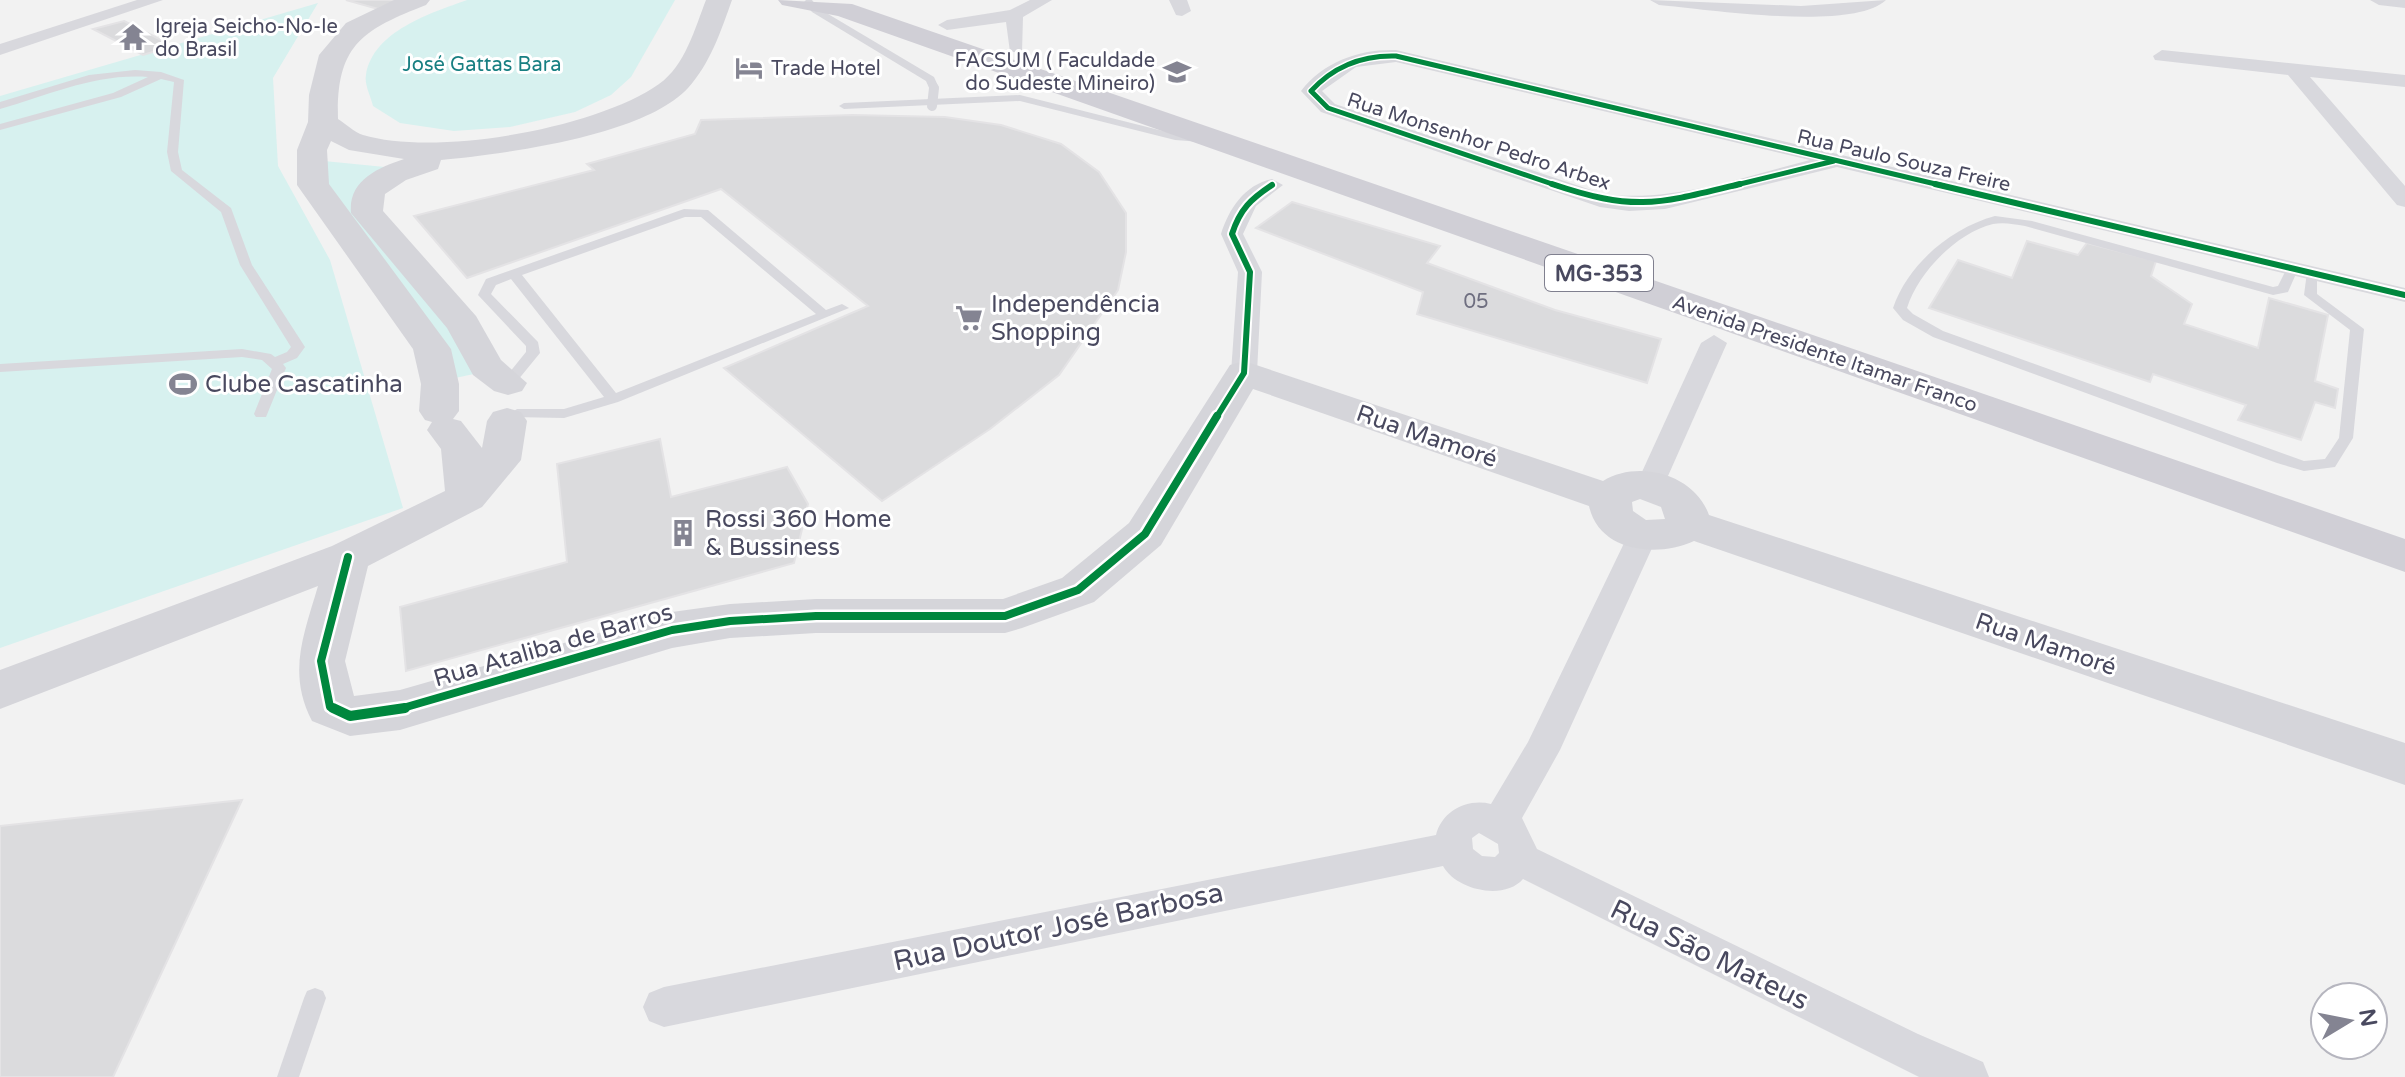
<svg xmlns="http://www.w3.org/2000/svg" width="2405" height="1077" viewBox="0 0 2405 1077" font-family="'Varela Round',sans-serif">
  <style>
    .green { fill: #d7f1ef }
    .building { fill: #dbdbdd; stroke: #e4e3e5; stroke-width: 2 }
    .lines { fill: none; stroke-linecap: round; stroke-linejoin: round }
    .lane { fill: #d8d8dd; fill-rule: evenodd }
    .street { fill: #d8d8dd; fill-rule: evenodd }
    .secondary { fill: #d5d5da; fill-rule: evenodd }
    .primary { fill: #d0cfd6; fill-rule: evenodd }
    .lane-bridge { stroke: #d8d8dd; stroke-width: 10 }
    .cycleway-far3-casing { stroke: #fff; stroke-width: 8 }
    .cycleway-far2-casing { stroke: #fff; stroke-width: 10 }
    .cycleway-far1-casing { stroke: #fff; stroke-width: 13 }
    .cycleway-casing { stroke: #fff; stroke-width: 15 }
    .cycleway-far3 { stroke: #00873e; stroke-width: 5 }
    .cycleway-far2 { stroke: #00873e; stroke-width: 6 }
    .cycleway-far1 { stroke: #00873e; stroke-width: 8 }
    .cycleway { stroke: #00873e; stroke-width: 10 }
    .labels { text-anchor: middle; stroke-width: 6; stroke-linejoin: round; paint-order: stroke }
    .far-poi-label { font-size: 20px; fill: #49495f; stroke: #fff; text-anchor: start }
    .far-park-label { font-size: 20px; fill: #187f82; stroke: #fff }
    .far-street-label { font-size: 20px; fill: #49495f; stroke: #fff }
    .number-label { font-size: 20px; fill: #6f6f80 }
    .shield { fill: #fff; stroke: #80808f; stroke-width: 2 }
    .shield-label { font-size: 22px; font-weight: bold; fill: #49495f }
    .poi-label { font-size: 24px; fill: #49495f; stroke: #fff; text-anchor: start }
    .street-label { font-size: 24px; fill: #49495f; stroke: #fff }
    .near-street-label { font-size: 28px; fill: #49495f; stroke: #fff }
  </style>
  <rect width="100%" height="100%" fill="#f2f2f2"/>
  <g class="green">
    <path d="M467 0H675L631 77 611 95 575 112 510 127 454 131 400 123 373 106C371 97 364 84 366 75 373 31 431 13 467 0Z"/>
    <polygon points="318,3 273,78 278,166 330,260 403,508 0,648 0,96"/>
    <polygon points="324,161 395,168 361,189 452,330 474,374 455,378 321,184"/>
  </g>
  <g class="building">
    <polygon points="346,0 399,0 378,9"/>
    <polygon points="124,21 173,46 143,55 93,29"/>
    <polygon points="852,115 945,117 1001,125 1061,144 1099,172 1126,213 1126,252 1118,290 1059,375 990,429 882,501 724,368 868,306 721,189 467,278 414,216 594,170 587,164 695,134 701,120"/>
    <polygon points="1292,202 1440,246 1427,263 1555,310 1661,339 1647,383 1417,314 1423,292 1256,228"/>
    <polygon points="2027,241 2078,255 2087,243 2156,261 2151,276 2192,304 2184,324 2258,348 2269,298 2328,315 2315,381 2338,389 2335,408 2315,402 2301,440 2238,420 2246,405 2153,374 2150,382 1929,308 1958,260 2012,278"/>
    <polygon points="660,439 671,497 787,467 808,504 794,563 406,671 400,607 567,562 557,464"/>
    <polygon points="242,800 113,1077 0,1077 0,826"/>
  </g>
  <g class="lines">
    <g class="lane">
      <polygon points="806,0 812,0 818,8 934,77 939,88 930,90 926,81 812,12 804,2"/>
      <path d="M135 70 161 72 184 80 178 152 182 170 231 208 252 265 305 347 297 358 283 364 286 368 266 417H256L254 414 272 369 262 360 242 357 0 372V364L242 349 271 354 275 357 287 352 291 347 240 265 221 212 171 171 167 152 174 82 161 79 121 97 0 130V124L113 93 148 77C96 73 49 95 0 109V102L89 75Z"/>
      <polygon points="1020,95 1175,134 1201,136 1206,139 1201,142 1175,140 1020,101 844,109 839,106 844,103"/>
      <path d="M684 209 708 210 826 310 842 304 849 308 618 402 564 418 512 417 510 414 517 409H564L604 397 511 279 496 285 491 294 538 342 540 353 513 386H503L501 383 526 352V346L478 295 486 279ZM685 217H701L816 314 616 393 522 275Z"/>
      <path d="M1995 216 2032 221 2273 287 2278 286 2289 264H2297L2299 267 2288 292 2273 295 2025 226C2014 224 2003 222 1993 224 1956 233 1918 273 1907 308L1913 314 1943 331 2304 461 2325 459 2339 438 2350 330 2304 295 2307 272 2313 268 2317 269V294L2364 329 2353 438 2335 467 2304 471 2277 463 1933 337 1903 320 1893 308C1908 264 1951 228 1995 216Z"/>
      <polygon points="315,988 323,991 326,998 299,1077 277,1077 304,998 307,991"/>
    </g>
    <g class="street">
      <polygon points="137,0 163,0 0,55 0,44"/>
      <polygon points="1030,0 1052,0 1023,17 1022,52 1010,52 1006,22 947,30 938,25 947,20 1010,10"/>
      <polygon points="1169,0 1187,0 1191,11 1182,16 1176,15"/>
      <path d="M1650 0 1801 6 1886 0C1853 32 1705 9 1659 5Z"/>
      <polygon points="2370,0 2405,0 2405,8 2379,5"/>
      <path d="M1396 50 2405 288V302L1837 167 1665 209 1629 211 1600 207 1321 112 1301 91C1324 61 1360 49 1396 50ZM1396 62 1810 160C1743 177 1673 203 1603 194L1335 104 1322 91 1356 67Z"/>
      <polygon points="2162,50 2405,75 2405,87 2310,77 2405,186 2405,207 2397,205 2288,75 2155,60 2153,56"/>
      <path d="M1272 179 1283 185 1256 206 1243 234 1262 272 1257 373 1244 381 1231 373 1238 272 1221 234C1229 209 1244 185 1272 179Z"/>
      <polygon points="1714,335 1727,343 1664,485 1660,492 1640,492 1636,485 1701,343"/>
      <path d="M1643 525 1654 528 1658 535 1560 750 1522 818 1537 849 1918 1034 1983 1062 1989 1077H1919L1523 879C1504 901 1456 890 1443 866L664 1027 649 1021 643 1007 649 993 664 987 1436 835C1442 811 1467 798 1491 804L1528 742 1628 535 1632 528ZM1479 833 1498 844 1499 853 1495 857 1482 856 1473 849 1472 838Z"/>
    </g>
    <path class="secondary" d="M394 0H430L426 5C362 30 336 45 338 119 346 124 354 132 363 135 437 157 597 128 659 84 685 66 695 28 706 0H732C721 31 710 64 688 88 644 136 504 154 441 160L438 169 406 180 385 194 383 211 476 316 501 360 527 383 522 391 508 395 494 391 473 375 447 328 351 213C348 181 377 168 404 159L349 150 331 141 327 150 329 184 451 349 459 384V411L453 419 461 421 482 448 487 421 493 412 507 408 521 412 527 421 521 460 482 507 368 566 345 661 354 696 400 690 672 612 730 604 816 599H1003L1062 578 1129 523 1230 365 1244 361 1603 481C1639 459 1695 475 1709 515L2405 743V785L1694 541C1657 558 1599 552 1589 506L1253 389 1161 545 1094 602 1022 628 1005 633H816L730 638 672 648 400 730 350 736 312 721C287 673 304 634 318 586L0 709V670L332 546 445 491 441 449 427 430 432 422 425 420 419 411 421 384 413 349 297 185V150L308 122 309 95 319 55 346 23ZM1640 499 1661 507 1665 519 1646 520 1633 511 1632 502Z"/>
    <polygon class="primary" points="778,0 852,4 2405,539 2405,572 838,16 782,5"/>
    <polyline class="lane-bridge" points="932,106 934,88"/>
    <g class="cycleway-far3-casing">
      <g id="cycleway-far3">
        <path d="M1558 186 1328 108 1311 91C1334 66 1362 55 1396 56L1944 186"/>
        <polyline points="1732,186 1834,161"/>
      </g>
    </g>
    <g class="cycleway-far2-casing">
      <g id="cycleway-far2">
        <path d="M1552 184C1635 212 1658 204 1740 184"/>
        <polyline points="1935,184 2405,295"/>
        <path d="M1216 418 1244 373 1250 272 1232 234C1240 209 1251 199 1272 185"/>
      </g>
    </g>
    <g class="cycleway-far1-casing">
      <g id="cycleway-far1">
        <polyline points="338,710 330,707 321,661 348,557"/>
        <polyline points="396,710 672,630 730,621 816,616 1005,616 1078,590 1145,534 1217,416"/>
      </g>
    </g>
    <g class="cycleway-casing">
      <polyline id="cycleway" points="333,708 350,716 405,708"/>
    </g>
    <use href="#cycleway-far3" class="cycleway-far3"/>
    <use href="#cycleway-far2" class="cycleway-far2"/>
    <use href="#cycleway-far1" class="cycleway-far1"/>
    <use href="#cycleway" class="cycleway"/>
  </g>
  <defs>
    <g id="temple-bare" transform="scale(2.16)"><path d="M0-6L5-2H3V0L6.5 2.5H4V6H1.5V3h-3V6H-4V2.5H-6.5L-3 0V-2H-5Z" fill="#848492" stroke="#fff" stroke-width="2.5" paint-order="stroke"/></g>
    <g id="hotel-bare" transform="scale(2.16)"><path d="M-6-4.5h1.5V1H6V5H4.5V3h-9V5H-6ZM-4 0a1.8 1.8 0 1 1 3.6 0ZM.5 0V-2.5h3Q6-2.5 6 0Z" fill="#848492" stroke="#fff" stroke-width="2.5" paint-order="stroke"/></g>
    <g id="university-bare" transform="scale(2.16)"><path d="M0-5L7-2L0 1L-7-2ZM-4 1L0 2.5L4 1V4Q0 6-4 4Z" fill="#848492" stroke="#fff" stroke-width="2.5" paint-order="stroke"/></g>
    <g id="supermarket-bare" transform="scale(2.16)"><path d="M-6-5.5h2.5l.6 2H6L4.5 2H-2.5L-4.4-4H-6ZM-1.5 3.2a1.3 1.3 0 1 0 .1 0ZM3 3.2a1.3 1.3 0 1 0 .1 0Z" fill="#848492" stroke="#fff" stroke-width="2.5" paint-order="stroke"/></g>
    <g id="stadium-bare" transform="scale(2.16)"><path d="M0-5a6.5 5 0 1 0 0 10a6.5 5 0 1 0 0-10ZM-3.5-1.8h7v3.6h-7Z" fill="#848492" stroke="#fff" stroke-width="2.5" paint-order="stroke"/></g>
    <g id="building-bare" transform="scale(2.16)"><path d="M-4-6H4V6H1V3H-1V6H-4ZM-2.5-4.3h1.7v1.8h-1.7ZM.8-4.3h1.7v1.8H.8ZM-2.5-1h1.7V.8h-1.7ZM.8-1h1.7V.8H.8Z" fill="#848492" stroke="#fff" stroke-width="2.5" paint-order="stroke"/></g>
  </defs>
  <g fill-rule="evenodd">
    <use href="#temple-bare" x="133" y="37"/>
    <use href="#hotel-bare" x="749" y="68"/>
    <use href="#university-bare" x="1177" y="72"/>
    <use href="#supermarket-bare" x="969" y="318"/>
    <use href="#stadium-bare" x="183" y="384"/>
    <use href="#building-bare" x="683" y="533"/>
  </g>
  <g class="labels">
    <g class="far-poi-label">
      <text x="155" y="33">Igreja Seicho-No-Ie<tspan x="155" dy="23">do Brasil</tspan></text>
      <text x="1155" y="67" text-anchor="end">FACSUM ( Faculdade<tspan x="1155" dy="23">do Sudeste Mineiro)</tspan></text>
      <text x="771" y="75">Trade Hotel</text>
    </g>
    <g class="far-park-label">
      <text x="482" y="71">José Gattas Bara</text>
    </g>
    <g class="far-street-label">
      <text transform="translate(1479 141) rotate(18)" y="7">Rua Monsenhor Pedro Arbex</text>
      <text transform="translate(1904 160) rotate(13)" y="7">Rua Paulo Souza Freire</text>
      <text transform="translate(1825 353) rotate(19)" y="7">Avenida Presidente Itamar Franco</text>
    </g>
    <g class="number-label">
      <text x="1476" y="308">05</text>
    </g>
    <rect class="shield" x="1545" y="255" width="108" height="36" rx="6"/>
    <g class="shield-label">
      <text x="1599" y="281">MG-353</text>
    </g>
    <g class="poi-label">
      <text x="991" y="312">Independência<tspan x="991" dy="28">Shopping</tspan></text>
      <text x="205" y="392">Clube Cascatinha</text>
      <text x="705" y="527">Rossi 360 Home<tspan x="705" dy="28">&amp; Bussiness</tspan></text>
    </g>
    <g class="street-label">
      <text transform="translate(1427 436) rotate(19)" y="8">Rua Mamoré</text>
      <text transform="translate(2046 644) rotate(19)" y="8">Rua Mamoré</text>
      <text transform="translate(553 645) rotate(-16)" y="8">Rua Ataliba de Barros</text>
    </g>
    <g class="near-street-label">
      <text transform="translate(1058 926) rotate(-12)" y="10">Rua Doutor José Barbosa</text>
      <text transform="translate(1710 954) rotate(26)" y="10">Rua São Mateus</text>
    </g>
  </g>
  <g transform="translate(2349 1021) rotate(80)"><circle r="38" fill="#ffffff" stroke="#b6b6bf" stroke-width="2"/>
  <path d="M0-6L14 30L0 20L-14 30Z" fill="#848492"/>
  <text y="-12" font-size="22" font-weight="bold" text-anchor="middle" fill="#49495f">N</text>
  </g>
</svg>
